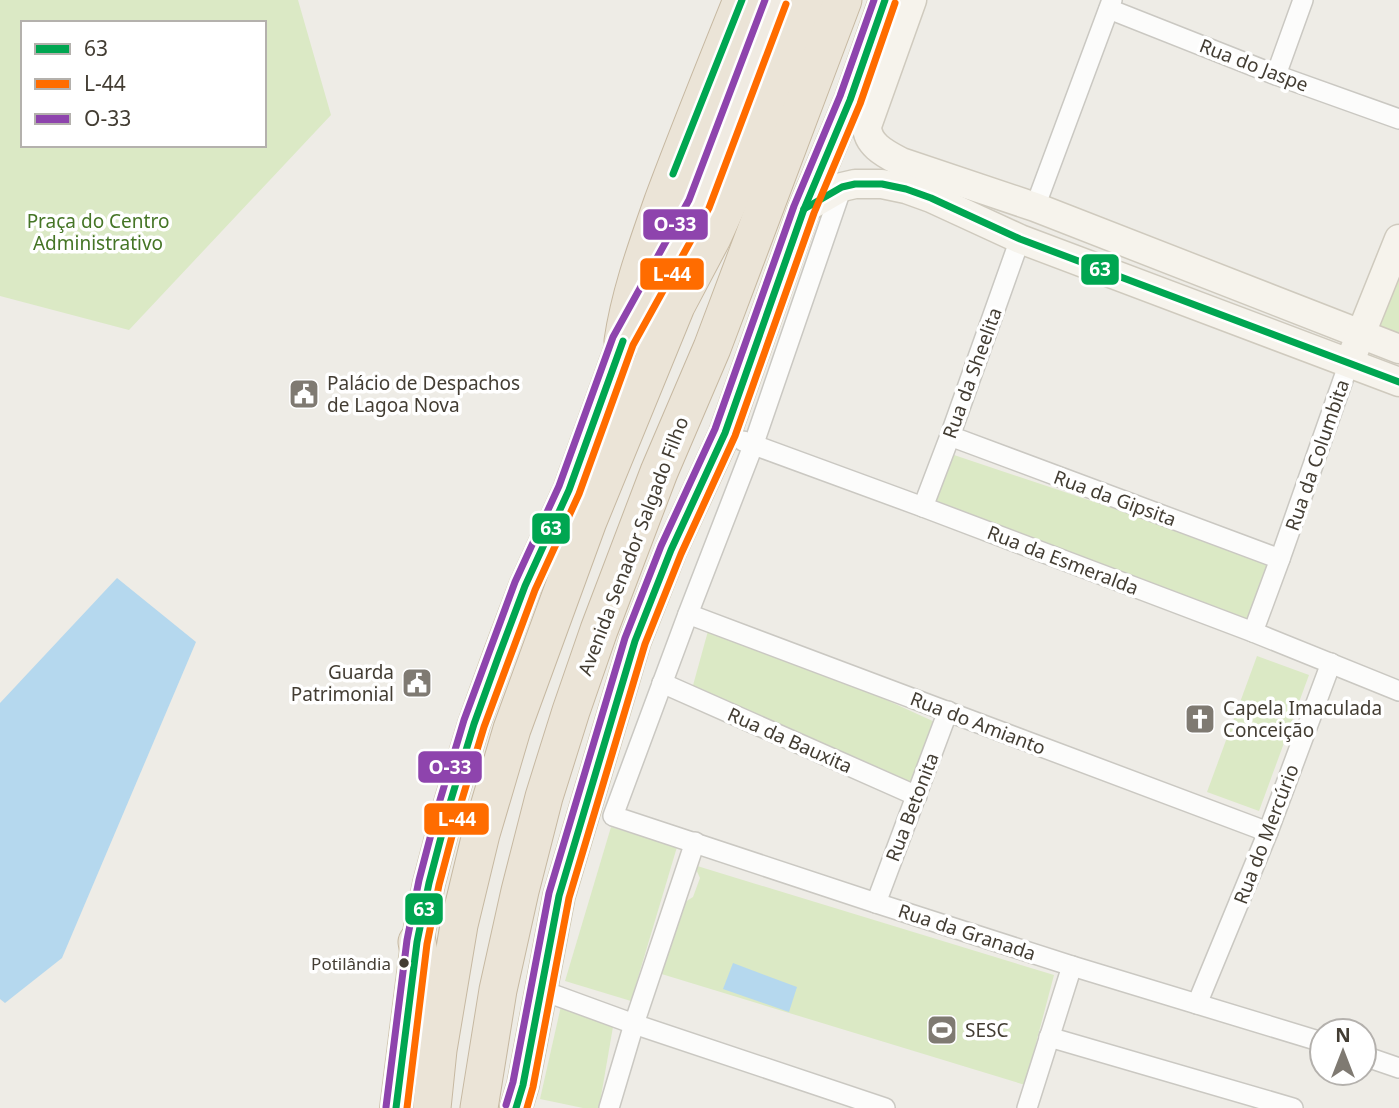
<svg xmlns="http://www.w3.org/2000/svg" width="1399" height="1108" viewBox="0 0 1399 1108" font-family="'Noto Sans',sans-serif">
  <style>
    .green { fill: #dbe9c5; fill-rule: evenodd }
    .water { fill: #b5d8ee }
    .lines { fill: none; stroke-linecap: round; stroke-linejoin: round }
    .street-casing { stroke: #cac8c2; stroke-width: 22 }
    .secondary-casing { stroke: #cfcabe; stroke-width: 31 }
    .primary-casing { stroke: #d1c8b3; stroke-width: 34 }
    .highway-casing { stroke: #c6b8a1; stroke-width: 39 }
    .street { stroke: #fcfcfb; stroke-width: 19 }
    .secondary { stroke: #f6f3ec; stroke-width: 28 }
    .primary { stroke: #f0ebe2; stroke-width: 32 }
    .highway { stroke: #ebe4d7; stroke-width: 37 }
    .bus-1-casing { stroke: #fff; stroke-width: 12 }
    .bus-2-casing { stroke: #fff; stroke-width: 12 }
    .bus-3-casing { stroke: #fff; stroke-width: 12 }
    .bus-1 { stroke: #00a651; stroke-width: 7 }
    .bus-2 { stroke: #ff6c00; stroke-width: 7 }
    .bus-3 { stroke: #8e44ad; stroke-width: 7 }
    .bus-dot { fill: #433d33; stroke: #fff; stroke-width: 2.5 }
    .labels { text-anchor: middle; stroke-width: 7; stroke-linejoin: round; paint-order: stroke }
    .bus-label { font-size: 17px; fill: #433d33; stroke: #fff; text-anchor: end }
    .street-label { font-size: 19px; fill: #433d33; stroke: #fff }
    .park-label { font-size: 19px; fill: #457526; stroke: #fff }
    .poi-label { font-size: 19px; fill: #433d33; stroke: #fff; text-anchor: start }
    .line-badge { stroke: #fff; stroke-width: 2.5 }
    .badge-label { font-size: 19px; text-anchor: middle; font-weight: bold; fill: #fff }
  </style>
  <rect width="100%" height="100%" fill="#eeece6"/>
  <g class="green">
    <path d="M0 0H298L331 115 129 330 0 296ZM23 23H264V145H23Z"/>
    <polygon points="1399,273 1399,344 1377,336"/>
    <polygon points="954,455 1268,560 1252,628 935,503"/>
    <polygon points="708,631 823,671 937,723 914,787 692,689"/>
    <polygon points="1257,656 1309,675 1259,811 1207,792"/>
    <polygon points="611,827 677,847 631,1001 565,981"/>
    <polygon points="694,865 1054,975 1025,1085 655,972 677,907 693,897 700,878"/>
    <polygon points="561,1006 614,1021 599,1108 583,1108 540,1099"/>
  </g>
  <g class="water">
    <polygon points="117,578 196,642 62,958 5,1003 0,999 0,703"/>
    <polygon points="733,963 797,987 789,1012 723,989"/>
  </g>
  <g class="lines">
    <g class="street-casing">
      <g id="street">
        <polyline points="1109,9 1276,75 1399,119"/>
        <polyline points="1276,75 1303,0"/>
        <polyline points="842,187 753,446 688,614 613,816 876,903 1072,966 1322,1042"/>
        <polyline points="1035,207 1112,0"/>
        <polyline points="950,436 1280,559"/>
        <polyline points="743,441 923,507 1253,632 1399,691"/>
        <polyline points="923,507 950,436 1020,239"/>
        <polyline points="688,614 1268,832"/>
        <polyline points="1253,632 1280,559 1349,363"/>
        <polyline points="662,683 917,796"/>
        <polyline points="876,903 948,711"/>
        <polyline points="541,990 634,1024 885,1108"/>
        <polyline points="1197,1004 1268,832 1331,663"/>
        <polyline points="1049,1037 1293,1108"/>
        <polyline points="1364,1056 1399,1068"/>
        <polyline points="609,1108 634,1024 695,842"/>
        <polyline points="1027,1108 1072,966"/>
      </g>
    </g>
    <g class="secondary-casing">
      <g id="secondary">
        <path d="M912 0 867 126C867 145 886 154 901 162L1035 207 1399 349"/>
        <polyline points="804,209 842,187 855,184 882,184 906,189 931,198 1020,239 1399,382"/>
        <polyline points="1354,351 1399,239"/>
      </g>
    </g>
    <g class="primary-casing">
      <g id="primary">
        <polyline points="396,1108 417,942 429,883 450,803 474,724 499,655 525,586 569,490 623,341 699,204 776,0"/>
        <polyline points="516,1108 523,1085 559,896 635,641 671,550 725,433 804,209 850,100 885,0"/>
      </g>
    </g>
    <g class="highway-casing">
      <g id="highway">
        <path d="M623 341C630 293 647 247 663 201 688 134 715 67 742 0"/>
        <polyline points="417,942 433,1027"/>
        <polyline points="432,1108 438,1050 459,925 481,834 512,729 588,521 676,306 713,236 731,196 806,0"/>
        <polyline points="479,1108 498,990 520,891 544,797 571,711 599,630 659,472 712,348 843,0"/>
      </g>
    </g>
    <use href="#street" class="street"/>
    <use href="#secondary" class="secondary"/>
    <use href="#primary" class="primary"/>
    <use href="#highway" class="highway"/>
    <g class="bus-1-casing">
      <g id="bus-1">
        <polyline points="673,174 742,0"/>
        <polyline points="804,209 842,187 855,184 882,184 906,189 931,198 1020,239 1399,382"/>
        <polyline points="396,1108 417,942 429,883 450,803 474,724 499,655 525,586 569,490 623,341"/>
        <polyline points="516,1108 523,1085 559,896 635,641 671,550 725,433 804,209 850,100 885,0"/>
      </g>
    </g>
    <g class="bus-2-casing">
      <g id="bus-2">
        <polyline points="407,1108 427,944 439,885 460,806 484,727 535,590 579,494 633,345 709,208 786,4"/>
        <polyline points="527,1108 533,1087 569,898 645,644 681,554 735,436 814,213 860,104 895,3"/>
      </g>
    </g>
    <g class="bus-3-casing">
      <g id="bus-3">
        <polyline points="506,1105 513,1082 549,893 625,638 661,546 715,429 794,206 840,96 874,0"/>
        <polyline points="386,1107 407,940 419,880 440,800 464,720 515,582 559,486 613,337 689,200 765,0"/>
      </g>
    </g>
    <use href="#bus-1" class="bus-1"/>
    <use href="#bus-2" class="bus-2"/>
    <use href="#bus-3" class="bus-3"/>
  </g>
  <defs>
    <g id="civic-square" transform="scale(1.575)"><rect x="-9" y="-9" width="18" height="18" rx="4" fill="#7f7a72" stroke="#fff"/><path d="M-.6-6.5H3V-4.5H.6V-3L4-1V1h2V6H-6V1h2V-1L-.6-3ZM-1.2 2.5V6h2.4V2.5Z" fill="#fff"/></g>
    <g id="church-square" transform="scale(1.575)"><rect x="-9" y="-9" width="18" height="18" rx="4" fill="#7f7a72" stroke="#fff"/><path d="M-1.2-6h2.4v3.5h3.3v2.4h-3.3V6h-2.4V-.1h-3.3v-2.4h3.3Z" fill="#fff"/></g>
    <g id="stadium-square" transform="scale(1.575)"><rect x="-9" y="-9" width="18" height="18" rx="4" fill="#7f7a72" stroke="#fff"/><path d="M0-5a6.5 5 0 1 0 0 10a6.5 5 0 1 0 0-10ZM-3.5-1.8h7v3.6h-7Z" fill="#fff"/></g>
  </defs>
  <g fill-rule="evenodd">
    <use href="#civic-square" x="304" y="394"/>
    <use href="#civic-square" x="417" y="683"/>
    <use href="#church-square" x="1200" y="719"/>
    <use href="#stadium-square" x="942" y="1030"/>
  </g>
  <circle class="bus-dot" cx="404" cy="963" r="6"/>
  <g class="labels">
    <g class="bus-label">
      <text x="391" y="970">Potilândia</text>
    </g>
    <g class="street-label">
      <text transform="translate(1254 65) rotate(21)" y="7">Rua do Jaspe</text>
      <text transform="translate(972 373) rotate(-70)" y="7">Rua da Sheelita</text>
      <text transform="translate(1317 455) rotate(-71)" y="7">Rua da Columbita</text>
      <text transform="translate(1115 498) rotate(20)" y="7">Rua da Gipsita</text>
      <text transform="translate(633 546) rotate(-69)" y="7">Avenida Senador Salgado Filho</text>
      <text transform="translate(1063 560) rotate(21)" y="7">Rua da Esmeralda</text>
      <text transform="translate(978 723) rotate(21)" y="7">Rua do Amianto</text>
      <text transform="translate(790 740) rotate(24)" y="7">Rua da Bauxita</text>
      <text transform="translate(912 807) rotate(-69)" y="7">Rua Betonita</text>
      <text transform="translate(1266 834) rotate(-69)" y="7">Rua do Mercúrio</text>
      <text transform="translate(967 932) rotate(18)" y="7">Rua da Granada</text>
    </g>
    <g class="park-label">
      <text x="98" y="228">Praça do Centro<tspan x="98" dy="22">Administrativo</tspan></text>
    </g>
    <g class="poi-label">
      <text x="327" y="390">Palácio de Despachos<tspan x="327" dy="22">de Lagoa Nova</tspan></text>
      <text x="394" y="679" text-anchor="end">Guarda<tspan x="394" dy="22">Patrimonial</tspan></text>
      <text x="1223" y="715">Capela Imaculada<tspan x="1223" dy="22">Conceição</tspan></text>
      <text x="965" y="1037">SESC</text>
    </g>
  </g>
  <g class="line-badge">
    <rect x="642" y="208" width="67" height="33" rx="7" fill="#8e44ad"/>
    <rect x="1080" y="253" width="40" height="33" rx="7" fill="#00a651"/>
    <rect x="639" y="257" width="66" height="34" rx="7" fill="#ff6c00"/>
    <rect x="531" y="512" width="40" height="33" rx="7" fill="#00a651"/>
    <rect x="417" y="750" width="66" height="34" rx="7" fill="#8e44ad"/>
    <rect x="423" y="802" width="67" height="34" rx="7" fill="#ff6c00"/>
    <rect x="404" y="892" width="40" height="34" rx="7" fill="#00a651"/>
  </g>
  <g class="badge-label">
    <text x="675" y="231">O-33</text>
    <text x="1100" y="276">63</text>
    <text x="672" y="281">L-44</text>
    <text x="551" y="535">63</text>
    <text x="450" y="774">O-33</text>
    <text x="457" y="826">L-44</text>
    <text x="424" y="916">63</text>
  </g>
  <rect x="21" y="21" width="245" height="126" fill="#ffffff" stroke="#b4b1ad" stroke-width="2"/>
  <rect x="35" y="44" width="35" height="10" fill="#00a651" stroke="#b4b1ad" stroke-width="2"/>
  <text x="84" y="56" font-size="21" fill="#433d33">63</text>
  <rect x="35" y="79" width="35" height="10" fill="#ff6c00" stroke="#b4b1ad" stroke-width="2"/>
  <text x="84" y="91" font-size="21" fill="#433d33">L-44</text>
  <rect x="35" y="114" width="35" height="10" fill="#8e44ad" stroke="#b4b1ad" stroke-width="2"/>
  <text x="84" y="126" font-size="21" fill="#433d33">O-33</text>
  <g transform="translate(1343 1052)"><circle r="33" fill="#ffffff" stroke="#b4b1ad" stroke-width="2"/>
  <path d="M0-5L12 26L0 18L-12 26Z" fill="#7f7a72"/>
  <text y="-10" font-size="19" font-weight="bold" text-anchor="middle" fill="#433d33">N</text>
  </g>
</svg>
